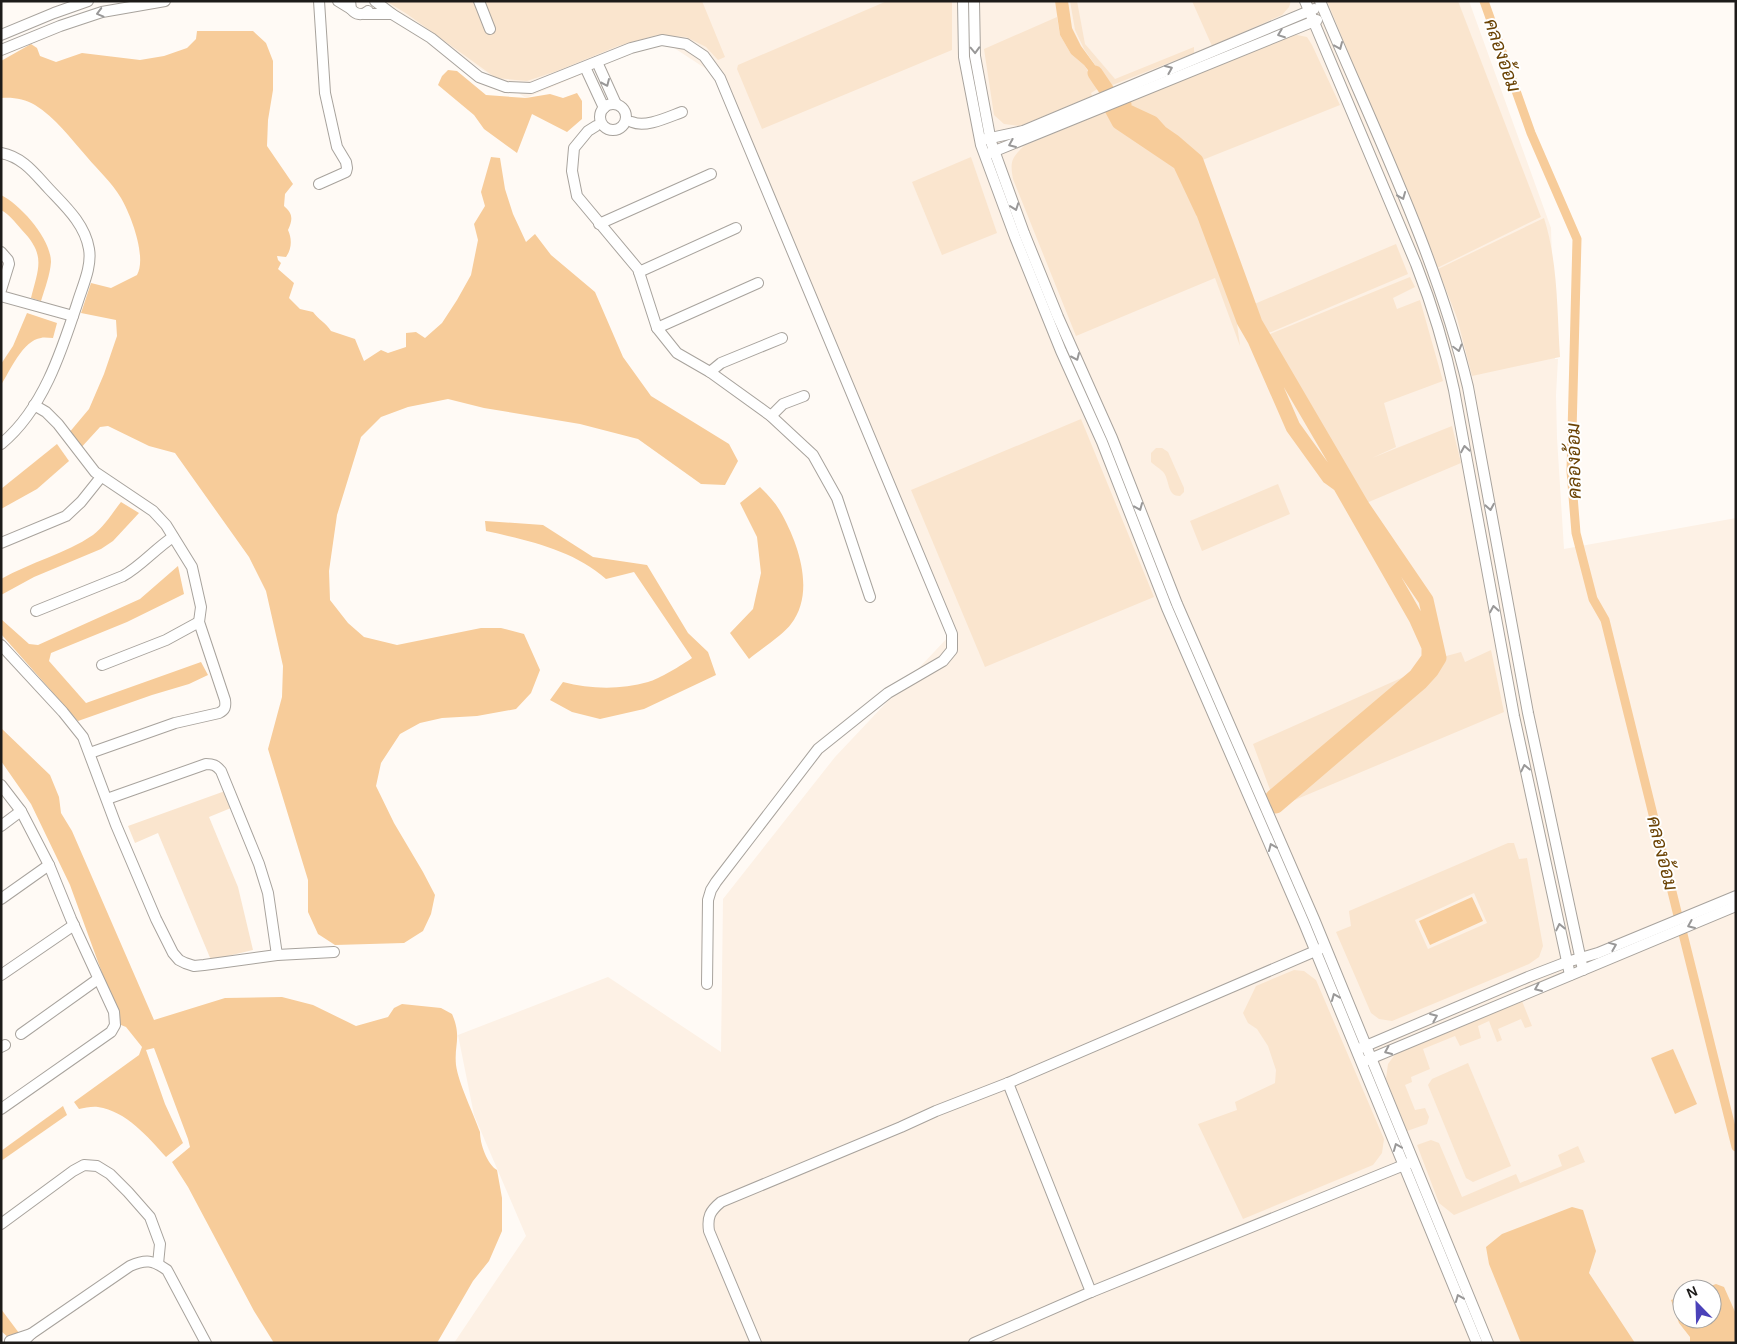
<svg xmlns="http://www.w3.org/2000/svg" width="1737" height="1344" viewBox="0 0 1737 1344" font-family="Helvetica,Sarabun,sans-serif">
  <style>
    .built { fill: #fdf1e5; fill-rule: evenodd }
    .green { fill: #fae5ce; fill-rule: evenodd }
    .water { fill: #f7cc9a }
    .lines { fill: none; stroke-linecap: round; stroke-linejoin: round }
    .canal { stroke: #f7cc9a; stroke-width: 9 }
    .river { stroke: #f7cc9a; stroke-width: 15 }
    .minor-casing { stroke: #a8a39d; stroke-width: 12 }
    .minor { stroke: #fff; stroke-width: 10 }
    .oneway { stroke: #999898 }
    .labels { text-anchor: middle; stroke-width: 4; stroke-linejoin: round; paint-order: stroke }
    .water-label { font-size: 19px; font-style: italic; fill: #6a4203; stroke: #fff }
  </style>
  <rect width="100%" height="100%" fill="#fffaf5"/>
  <path class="built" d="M375 1H1469L1551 228 1555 359H1558L1556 395 1557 438 1564 549 1736 518V1343H454L526 1236 474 1115 458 1035 608 977 721 1052 723 899 835 757 951 634 720 78 662 40 526 98ZM1682 1289H1712V1319H1682Z"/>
  <g class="green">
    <polygon points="386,1 702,1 725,57 718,60 706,47 686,37 657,35 618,46 557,71 527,81 496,78 407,14"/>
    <polygon points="887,1 952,1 952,50 762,129 737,69 738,65"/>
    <polygon points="1070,1 1077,1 1085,44 1115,79 1194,47 1194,53 1110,86 1084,49 1075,30"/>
    <polygon points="1192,1 1291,1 1289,7 1282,15 1212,46"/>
    <polygon points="1327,1 1458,1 1541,217 1437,268"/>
    <polygon points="1057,17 1060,35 1071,54 1084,65 1099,88 1091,93 1092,96 1020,126 1004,124 994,115 984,49"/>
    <polygon points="1297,35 1307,37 1312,45 1340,105 1200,161 1186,153 1174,142 1161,133 1152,122 1126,110 1125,103 1286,36"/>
    <path d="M1112 109 1119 122 1180 163 1242 316 1237 324 1240 346 1215 278 1076 336 1013 179C1010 162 1011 158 1024 146Z"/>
    <polygon points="971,157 997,233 942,255 912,182"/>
    <path d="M1544 218C1558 262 1557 311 1560 357L1472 376 1457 318 1438 269Z"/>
    <polygon points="1396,244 1408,274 1264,335 1252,305"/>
    <polygon points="1410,277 1415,287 1393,298 1397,309 1420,300 1443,381 1384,403 1396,447 1372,458 1452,426 1461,463 1364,504 1265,336"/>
    <polygon points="1081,419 1154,597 985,667 911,490"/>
    <path d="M1156 448H1162L1168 452 1184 488V492L1180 496C1167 496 1170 482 1164 473 1161 469 1155 466 1151 462V453Z"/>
    <polygon points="1278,484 1290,514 1202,551 1190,521"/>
    <polygon points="1429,647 1429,658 1418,675 1272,795 1253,744 1408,675 1424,662"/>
    <polygon points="1491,650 1504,712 1278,807 1418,684 1431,671 1439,658 1461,652 1465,662"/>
    <polygon points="225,791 231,808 209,817 238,887 253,950 211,960 158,833 135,843 128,826"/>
    <path d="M1508 843H1514L1519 859 1527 858 1543 946 1539 957 1529 964 1392 1021 1379 1019 1371 1013 1336 932 1351 926 1349 911ZM1474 893 1487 923 1428 949 1415 920Z"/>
    <polygon points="1294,970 1304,971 1316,980 1384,1139 1382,1153 1373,1165 1243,1219 1198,1124 1237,1110 1235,1102 1275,1083 1276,1070 1268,1046 1257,1029 1248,1023 1243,1013 1256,986"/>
    <polygon points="1522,1001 1532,1026 1525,1028 1521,1019 1498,1029 1502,1040 1497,1042 1489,1021 1478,1026 1481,1038 1460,1046 1455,1036 1423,1049 1430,1069 1411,1077 1412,1082 1405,1085 1415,1110 1425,1108 1429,1117 1427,1124 1407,1131 1386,1079 1388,1064 1396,1053"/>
    <polygon points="1468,1063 1511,1166 1473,1182 1466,1178 1428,1085 1432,1079"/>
    <polygon points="1431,1140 1439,1143 1462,1197 1516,1174 1520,1183 1562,1166 1558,1155 1578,1146 1585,1162 1454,1215 1439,1203 1417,1145"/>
  </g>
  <g class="water">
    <polygon points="1055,1 1068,1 1072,28 1081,46 1111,87 1100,91 1094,78 1084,65 1071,54 1060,35"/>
    <path d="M197 31H253L266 43 273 61V90L268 120 267 146 293 184 285 194 284 206C293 214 293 219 288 230 292 239 292 248 286 257L277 256 278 260 281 263 278 269 294 283 289 298 300 309 313 312C319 320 326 323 331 331L355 339 364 361 381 350 388 353 406 347V333L416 332 425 338 442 323 457 300 471 275 478 240 474 224 485 206 481 192 491 157 500 158 505 189 513 214 526 242 535 234 551 255 595 292 623 357 651 396 729 444 738 461 725 485 701 484 638 439 580 424 484 408 448 399 408 407 381 417 361 437 337 515 329 571 330 600 348 623 364 637 397 645 481 628H501L524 634 540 670 531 693 516 709 477 716 442 718 420 723 400 734 381 763 376 786 394 823 423 872 435 895 431 914 423 931 404 943 335 945 318 934 308 912V880L268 749 282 697 283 666 266 591 249 557 175 453 149 446 108 426 100 427 78 451 68 434 89 409 104 374 117 336 116 320 81 313 91 283 111 288 137 275C147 257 131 215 121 198 112 183 98 170 87 157 71 139 55 117 35 105 25 99 13 97 1 98V61L31 44 37 48 40 56 56 62 82 53 140 60 164 56 187 48 196 39Z"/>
    <polygon points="448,70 457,71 486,95 526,98 550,94 563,98 577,93 582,101 582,119 567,132 532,114 517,153 484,129 474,115 438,85 442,76"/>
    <path d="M1 195C21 205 51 239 51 262 50 275 45 288 41 301L31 298C39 266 46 255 21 229 15 222 9 214 1 210Z"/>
    <path d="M27 313 57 323 53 338C49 338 44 337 41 338 23 340 10 371 1 385V364L13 346Z"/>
    <polygon points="57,444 69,461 37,489 1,509 1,489"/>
    <path d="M760 487C767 494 775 502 780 511 798 542 816 592 791 624 785 633 759 651 749 659L730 633 753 609 761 573 757 537 740 503Z"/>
    <path d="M121 502 139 513 113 541 101 549 34 577 1 595V579C31 562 65 554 93 535 104 527 113 512 121 502Z"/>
    <path d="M485 521 543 525 593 557 647 565 688 633 708 652 716 675 644 709 600 719 572 712 550 700 563 682C590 689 620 690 648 682 659 679 682 665 692 658L634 572 606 579C574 550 527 540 486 531Z"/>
    <polygon points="178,566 184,594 127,622 51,653 49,661 86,703 201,662 208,675 189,684 152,695 78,721 1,634 1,619 29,644 38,645 140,599"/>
    <path d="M1 728 50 775 59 797 61 813 72 831 154 1020 225 998 282 997 313 1005 356 1026 388 1017 394 1008 402 1004 441 1008 452 1014C462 1037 454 1044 456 1065 458 1082 474 1115 480 1132 480 1144 487 1164 497 1170L502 1198V1231L489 1261 473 1281 437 1343H274L254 1311 188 1187 172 1162 190 1147 188 1139 154 1048 146 1050 165 1104 183 1143 166 1157C148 1137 126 1111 98 1107 92 1106 85 1108 79 1109L74 1102 139 1055 142 1047 126 1027 121 1025 70 885 31 804 1 761Z"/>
    <polygon points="1472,897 1483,921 1430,945 1419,921"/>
    <polygon points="1673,1049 1697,1104 1675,1114 1651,1058"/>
    <polygon points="63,1106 67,1115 1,1161 1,1151"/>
    <polygon points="1572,1207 1583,1210 1596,1251 1589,1273 1635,1343 1521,1343 1489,1264 1486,1247 1502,1234"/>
    <polygon points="1716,1284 1724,1287 1736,1314 1736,1343 1690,1343 1690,1337 1679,1323 1671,1300 1682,1296 1682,1319 1712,1319 1712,1289 1702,1289"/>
    <polygon points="1,1309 19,1333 10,1339 1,1331"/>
  </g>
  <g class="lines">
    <g class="canal">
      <polyline points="1484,1 1531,133 1577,239 1571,471 1576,533 1593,599 1605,620 1680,924"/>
      <polyline points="1683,934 1736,1147"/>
    </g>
    <polyline class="river" points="1095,73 1099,79 1127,120 1185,163 1244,321 1255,340 1293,427 1329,477 1340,485 1416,618 1429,647 1429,658 1416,676 1273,797 1276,806 1421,682 1431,671 1439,658 1426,600 1362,506 1255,323 1196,161 1174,142 1161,133 1152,123 1124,110 1124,104 1112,109 1119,122 1180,163 1203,212"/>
    <g class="minor-casing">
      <g id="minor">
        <polyline points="319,1 325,93 337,147 346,162 347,168 346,172 319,184"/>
        <polyline points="338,1 351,9"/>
        <path d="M350 1 351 9C356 15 362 16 368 11"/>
        <polyline points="479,1 490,29"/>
        <polyline points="963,1 964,57 981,145 1015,237 1061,351 1102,442 1167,608 1304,923 1477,1343"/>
        <polyline points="974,1 975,56 991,142 1024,233 1058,317 1112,438 1177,604 1314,919 1488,1343"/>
        <path d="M1305 1 1416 264C1432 305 1445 347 1454 390L1514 716 1570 975"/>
        <path d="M1320 1C1373 128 1436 253 1468 387L1528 713 1583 970"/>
        <polyline points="364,14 392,14 375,1"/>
        <polyline points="392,14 431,38 479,77 506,87 531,88 631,48 662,40 686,44 704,56 720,78 952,634 952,650 943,661 888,693 818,749 716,882 711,890 708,900 707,984"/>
        <polyline points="1,35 54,13 88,1"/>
        <polyline points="1,50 60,26 102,12 165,1"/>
        <polyline points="597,62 616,104"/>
        <polyline points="585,67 604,108"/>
        <circle cx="613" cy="117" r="13"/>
        <path d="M632 122C646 128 668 117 682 112"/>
        <polyline points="596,126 588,131 574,148 572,171 577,196 638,269 657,328 677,353 710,372 771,416 813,455 837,498 870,597"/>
        <polyline points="986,139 1023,131 1314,9"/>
        <path d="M1 153C23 157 35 174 49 189 65 206 85 224 89 249 92 266 83 285 78 301 62 350 43 410 1 444"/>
        <polyline points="990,153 1317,20"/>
        <polyline points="599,224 711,174"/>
        <polyline points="1,252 8,260 9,264 1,290"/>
        <polyline points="639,272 736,228"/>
        <polyline points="1,296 73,316"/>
        <polyline points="657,328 758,283"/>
        <polyline points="710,372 721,363 782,338"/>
        <path d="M34 405 46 412 58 424 95 472 153 511 166 525 192 567 201 607 199 622 225 700C226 707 225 710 219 713L175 723 90 753"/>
        <polyline points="771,416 783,404 804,396"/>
        <polyline points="1,543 66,516 81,502 101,477"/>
        <path d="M36 611 123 576C141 566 155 549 173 537"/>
        <polyline points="1,645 63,712 83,737 116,825 156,919 173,953 179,960 185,963 194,966 204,965 277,955"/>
        <polyline points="102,665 166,640 199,622"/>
        <polyline points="1,785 21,811 49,865 71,919 114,1012 115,1025 111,1032 1,1109"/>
        <path d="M107 799 206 764C213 764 216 765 221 771L259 864 268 893 277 955 334 952"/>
        <polyline points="1,826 21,811"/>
        <polyline points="1,899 49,865"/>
        <polyline points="1,975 74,925"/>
        <polyline points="21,1034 98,979"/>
        <polyline points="1,1047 5,1045"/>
        <polyline points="1361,1048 1528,977 1567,962 1598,953 1736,896"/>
        <polyline points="1365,1061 1736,906"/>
        <polyline points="1008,1083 1091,1292"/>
        <polyline points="1,1224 73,1171 84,1165 97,1166 110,1174 128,1192 150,1217 160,1244 158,1264"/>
        <path d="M31 1334 130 1266C146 1259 153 1260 167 1270L206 1343"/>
        <polyline points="10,1341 31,1334 22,1343"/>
        <path d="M756 1343 709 1231C707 1217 710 1211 721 1202L901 1127 936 1111 1008 1083 1320 949"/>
        <polyline points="974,1343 1091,1292 1409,1163"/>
      </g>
    </g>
    <use href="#minor" class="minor"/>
  </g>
  <defs><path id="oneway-chevron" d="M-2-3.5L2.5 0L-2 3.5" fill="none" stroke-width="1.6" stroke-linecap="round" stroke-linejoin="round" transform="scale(1.25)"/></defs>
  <g class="oneway">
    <use href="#oneway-chevron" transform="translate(100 13) rotate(165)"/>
    <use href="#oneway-chevron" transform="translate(1281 34) rotate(159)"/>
    <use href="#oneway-chevron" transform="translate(1339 46) rotate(67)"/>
    <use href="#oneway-chevron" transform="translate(975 50) rotate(88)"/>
    <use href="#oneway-chevron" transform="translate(1169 69) rotate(-23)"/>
    <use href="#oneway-chevron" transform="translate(606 83) rotate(66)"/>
    <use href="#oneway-chevron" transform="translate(1012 144) rotate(157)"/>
    <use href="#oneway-chevron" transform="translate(1402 196) rotate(68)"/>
    <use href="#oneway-chevron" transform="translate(1015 207) rotate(70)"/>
    <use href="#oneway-chevron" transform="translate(1458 348) rotate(75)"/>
    <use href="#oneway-chevron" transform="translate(1076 357) rotate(66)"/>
    <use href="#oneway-chevron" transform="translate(1465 449) rotate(-100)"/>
    <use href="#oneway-chevron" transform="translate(1139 507) rotate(68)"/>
    <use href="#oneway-chevron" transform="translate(1490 507) rotate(80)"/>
    <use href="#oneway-chevron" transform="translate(1494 609) rotate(-100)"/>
    <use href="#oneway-chevron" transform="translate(1525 768) rotate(-102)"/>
    <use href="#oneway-chevron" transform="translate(1272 847) rotate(-113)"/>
    <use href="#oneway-chevron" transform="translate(1691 925) rotate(157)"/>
    <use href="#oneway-chevron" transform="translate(1560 927) rotate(-102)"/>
    <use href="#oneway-chevron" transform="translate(1613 946) rotate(-22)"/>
    <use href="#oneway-chevron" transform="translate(1538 988) rotate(157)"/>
    <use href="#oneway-chevron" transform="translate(1335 997) rotate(-112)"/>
    <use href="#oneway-chevron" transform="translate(1434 1017) rotate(-23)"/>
    <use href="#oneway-chevron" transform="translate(1388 1051) rotate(156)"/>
    <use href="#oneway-chevron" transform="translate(1397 1147) rotate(-112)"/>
    <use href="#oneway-chevron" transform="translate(1459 1298) rotate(-112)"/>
  </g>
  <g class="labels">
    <g class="water-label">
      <text transform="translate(1503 55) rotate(71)" y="7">คลองอ้อม</text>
      <text transform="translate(1573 461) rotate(-91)" y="7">คลองอ้อม</text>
      <text transform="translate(1663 853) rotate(76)" y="7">คลองอ้อม</text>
    </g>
  </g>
  <rect width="1737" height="1344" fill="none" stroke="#1d1b19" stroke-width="5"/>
  <g transform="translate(1697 1304) rotate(337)"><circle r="24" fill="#ffffff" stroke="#a5a4a3"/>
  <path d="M0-4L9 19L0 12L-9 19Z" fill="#4b42b9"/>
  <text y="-8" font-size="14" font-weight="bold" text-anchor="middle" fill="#1d1b19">N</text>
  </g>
</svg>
